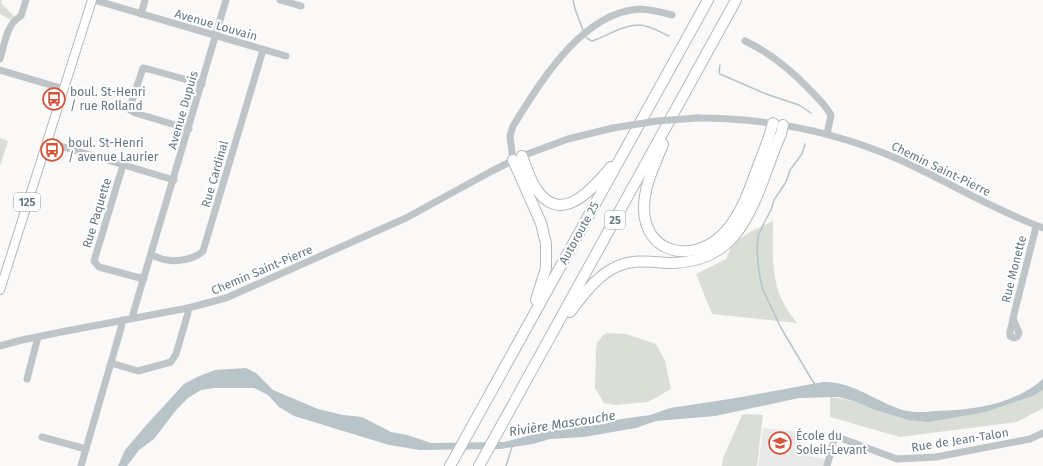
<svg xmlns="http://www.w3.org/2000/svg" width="1043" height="466" viewBox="0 0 1043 466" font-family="'Fira Sans',sans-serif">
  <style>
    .built { fill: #e8e9e8 }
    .green { fill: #daded7 }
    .water { fill: #b8c4c8 }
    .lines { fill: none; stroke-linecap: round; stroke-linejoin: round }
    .stream { stroke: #b8c4c8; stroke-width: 1.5 }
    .major-casing { stroke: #b3b9bc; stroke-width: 10 }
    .highway-casing { stroke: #b5b9bc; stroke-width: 12 }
    .minor { stroke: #bfc4c7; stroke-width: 7 }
    .major { stroke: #fff; stroke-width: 8 }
    .highway { stroke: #fff; stroke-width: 10 }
    .minor-bridge { stroke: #bfc4c7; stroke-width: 7 }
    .labels { text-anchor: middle; stroke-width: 4; stroke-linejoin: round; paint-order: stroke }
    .shield { fill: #fff; stroke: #94a0a6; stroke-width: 1 }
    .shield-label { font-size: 11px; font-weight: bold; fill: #667780 }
    .street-label { font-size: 12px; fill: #667780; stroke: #fff }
    .poi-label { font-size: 12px; fill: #667780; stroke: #fff; text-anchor: start }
    .water-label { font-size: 13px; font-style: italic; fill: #62757a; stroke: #fff }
  </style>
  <rect width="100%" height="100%" fill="#faf9f8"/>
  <polygon class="built" points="763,428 800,432 797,454 829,460 827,466 758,466"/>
  <g class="green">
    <polygon points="0,0 2,0 1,3 14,16 11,20 0,14"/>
    <polygon points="0,138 8,141 0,166"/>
    <path d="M773 221C773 245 771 270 779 293 783 304 790 314 797 323L712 314 696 274 726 259 733 243 750 232Z"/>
    <polygon points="608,333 626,334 656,344 665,361 671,389 648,402 615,405 604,403 595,388 596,351 597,343 604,334"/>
    <polygon points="1043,390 1043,408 1017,422 900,437 830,417 830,397 854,401 875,410 908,420 986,412 1033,396"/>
    <polygon points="746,414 763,415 757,466 722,466 723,458 742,415"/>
  </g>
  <path class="water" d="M246 368 256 373 273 390 318 409 343 415 362 417 391 432 407 435 431 443 504 442 543 432 575 427 605 424 615 420 650 415 670 408 736 398 823 382C853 381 876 402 903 410 913 413 926 412 936 411 974 410 1013 405 1043 379V390L1033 396 986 412 928 422 908 420 875 410 854 401 838 397 799 398 715 416 656 421 636 428 584 437 550 439 533 444 500 449 420 450 389 445 294 416 279 407 268 395 254 388H214L201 390 188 398 177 409 154 439 139 450 127 466H118L125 450 149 422 184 384 197 377 215 370Z"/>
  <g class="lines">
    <g class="stream">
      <polyline points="573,0 575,9 583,30"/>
      <path d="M586 37 588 39 592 41C607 36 623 25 639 25 649 25 660 32 669 36"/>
      <polyline points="720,65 719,72 720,74 766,94 799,105 811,113"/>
      <polyline points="805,144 802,154 790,170 786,182 774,200 771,210 765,221 758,236 757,250 759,273 763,290 781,328 815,385"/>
      <polyline points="506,466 512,447"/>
    </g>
    <g class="major-casing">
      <polyline id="major" points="0,290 92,0"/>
    </g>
    <g class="highway-casing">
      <g id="highway">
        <path d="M663 144C655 165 644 185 644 208 644 253 691 264 721 236 742 216 750 187 760 161 765 148 770 136 773 123"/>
        <path d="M522 156C526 167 530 180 537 190 562 226 593 188 611 167"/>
        <polyline points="513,160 541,223 546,244 546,268 536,300"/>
        <path d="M570 312C584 294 597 275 618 266 634 259 652 262 669 263 694 263 718 255 734 236 758 207 766 167 781 134L783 125"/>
        <polyline points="450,466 708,0"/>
        <polyline points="479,466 736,0"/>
      </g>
    </g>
    <g class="minor">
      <polyline points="94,0 286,56"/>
      <polyline points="280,0 301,6"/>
      <polyline points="141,14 145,0"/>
      <path d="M745 41C771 53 791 70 811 91 818 98 826 106 831 115L827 134"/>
      <path d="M0 59C5 44 6 24 21 16L26 0"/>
      <polyline points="0,70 64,89"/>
      <path d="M697 118C766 118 834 131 898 159 947 181 992 209 1043 228"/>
      <polyline points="189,129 135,113 130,110 131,104 143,68 148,69 202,84"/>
      <polyline points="47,142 174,180"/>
      <path d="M513 160 510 136 513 126C540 83 581 13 639 9 650 9 661 12 672 15"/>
      <polyline points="123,165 94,261 99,267 144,279"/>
      <path d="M152 255C157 257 162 260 167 260 178 262 195 259 203 251L263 50"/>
      <polyline points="133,318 133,314 226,0"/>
      <polyline points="1013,318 1019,333 1017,337 1014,338 1010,336 1010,332 1015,310 1034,235 1036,226"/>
      <polyline points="0,346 22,340 61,332 188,308 226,298 406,218 490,172 522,156 568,139 613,128"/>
      <polyline points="111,363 138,371 171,362 176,354 188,313 188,308"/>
      <polyline points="27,379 38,337"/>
      <polyline points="42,437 86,449"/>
      <polyline points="81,466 121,328 122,320"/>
      <polyline points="827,466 835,436 897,459 936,457 1030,439 1043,433"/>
    </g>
    <use href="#major" class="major"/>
    <use href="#highway" class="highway"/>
    <polyline class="minor-bridge" points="613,128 657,121 697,118"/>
  </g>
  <defs>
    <g id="bus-ring" transform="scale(1.15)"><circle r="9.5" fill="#fff" stroke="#d4553d" stroke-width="1.5"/><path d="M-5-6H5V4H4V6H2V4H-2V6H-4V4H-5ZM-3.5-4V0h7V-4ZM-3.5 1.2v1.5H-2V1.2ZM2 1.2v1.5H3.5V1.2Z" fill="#d4553d"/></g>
    <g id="school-ring" transform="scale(1.15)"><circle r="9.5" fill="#fff" stroke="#d4553d" stroke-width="1.5"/><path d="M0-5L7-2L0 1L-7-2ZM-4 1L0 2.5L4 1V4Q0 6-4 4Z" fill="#d4553d"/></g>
  </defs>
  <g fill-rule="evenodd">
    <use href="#bus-ring" x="54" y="99"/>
    <use href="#bus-ring" x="52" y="150"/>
    <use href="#school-ring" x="780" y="443"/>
  </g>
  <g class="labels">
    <g class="shield">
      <rect x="14" y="193" width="26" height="18" rx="3"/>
      <rect x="605" y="211" width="20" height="18" rx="3"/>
    </g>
    <g class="shield-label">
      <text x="27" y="206">125</text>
      <text x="615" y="224">25</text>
    </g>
    <g class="street-label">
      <text transform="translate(216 25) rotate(16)" y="4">Avenue Louvain</text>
      <text transform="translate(183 110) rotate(-74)" y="4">Avenue Dupuis</text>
      <text transform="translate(941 169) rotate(26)" y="4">Chemin Saint-Pierre</text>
      <text transform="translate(215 174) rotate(-74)" y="4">Rue Cardinal</text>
      <text transform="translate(97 213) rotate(-73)" y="4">Rue Paquette</text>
      <text transform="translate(579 233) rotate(-61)" y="4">Autoroute 25</text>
      <text transform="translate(1014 269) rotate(-76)" y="4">Rue Monette</text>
      <text transform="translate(262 270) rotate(-23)" y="4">Chemin Saint-Pierre</text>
      <text transform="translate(960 440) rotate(-9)" y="4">Rue de Jean-Talon</text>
    </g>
    <g class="poi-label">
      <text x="70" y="96">boul. St-Henri<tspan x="70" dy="14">/ rue Rolland</tspan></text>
      <text x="68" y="147">boul. St-Henri<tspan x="68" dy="14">/ avenue Laurier</tspan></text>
      <text x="796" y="440">École du<tspan x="796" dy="14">Soleil-Levant</tspan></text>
    </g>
    <g class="water-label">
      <text transform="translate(562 423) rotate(-9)" y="5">Rivière Mascouche</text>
    </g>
  </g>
</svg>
